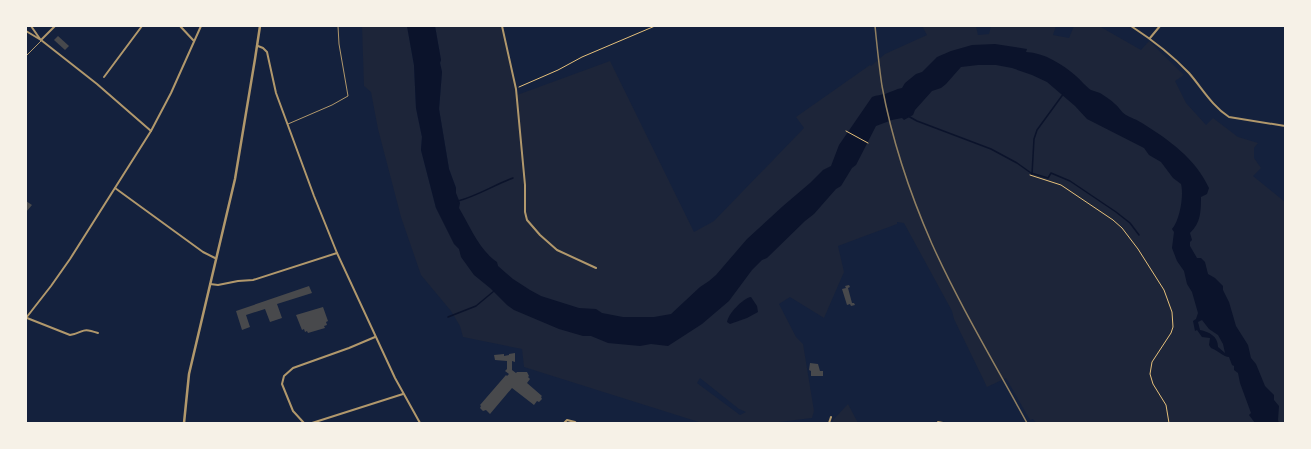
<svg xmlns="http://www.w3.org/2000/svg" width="1311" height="449" viewBox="0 0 1311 449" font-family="'PT Sans Narrow',sans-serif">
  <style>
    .green { fill: #1d2539; fill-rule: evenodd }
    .water { fill: #0b132b; fill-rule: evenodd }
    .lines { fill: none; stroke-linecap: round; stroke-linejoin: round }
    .stream { stroke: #0b132b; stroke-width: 1.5 }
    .building { fill: #48494c }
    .path { stroke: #e5c07b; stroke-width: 1 }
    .service { stroke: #b1986c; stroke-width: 1 }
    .minor { stroke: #b1986c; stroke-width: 2 }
    .tertiary { stroke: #b1986c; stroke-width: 2.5 }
    .rail { stroke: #918062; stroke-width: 1.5 }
  </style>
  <rect width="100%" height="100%" fill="#14213d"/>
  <g class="green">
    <path d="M362 26H407L414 65 416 108 422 137 421 150 436 208 456 193V188L449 169 439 109 442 72 440 63 441 60 435 26H502L517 95 610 61 694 232 714 221 804 128 796 117 870 65 871 66 885 54 927 35 922 26H976L978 35 989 34 991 26H1056L1053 35 1069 38 1074 26H1099L1141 50 1149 41 1184 75 1175 81 1186 103 1206 125 1213 118 1238 137 1258 143 1254 148V158L1261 168 1253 176 1285 202V423H1036L1033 419 1030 420 1006 378 987 387 954 319 952 311 904 223 897 222V224L838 246 844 272 824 318 790 297 779 304 796 337 803 344 814 411 812 418 771 423H702L524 367 522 349 463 337 460 326 451 311 421 275 401 217 378 129 371 92 364 86ZM700 378 739 409 746 412 740 415 697 383Z"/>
    <polygon points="848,404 858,423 832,423 833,420"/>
  </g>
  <g class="water">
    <path d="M407 26H435L441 60 440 63 442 72 439 109 449 169 456 188V193L460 203 459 208C470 226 479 250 497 262L498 266 513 279 530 290 541 296 579 308 596 309 602 313 623 317H654L671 314 700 287 709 281 716 275 747 239 783 206 810 183 823 170 831 166 839 145 872 97C877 95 881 95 885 94 891 92 896 89 902 88L905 83 916 74 922 72 937 57 951 51 972 45 995 44 1027 49 1026 52C1045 53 1062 64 1076 76 1081 80 1086 87 1091 90 1094 91 1097 92 1100 93 1105 96 1111 100 1115 104 1119 107 1121 112 1126 115 1131 118 1136 119 1142 123 1169 140 1195 158 1209 188L1207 194 1201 197C1201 210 1201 223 1190 233L1192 240 1190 242V246L1197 258H1201L1205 262 1208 274 1215 278 1223 286V290L1229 302 1236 326 1248 345 1251 358 1256 364 1265 386 1274 395V400L1279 406 1278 420 1279 423H1255L1249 415 1251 413 1240 383 1238 373 1234 370V366L1232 365 1229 357C1224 357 1217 350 1211 348L1209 345 1210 338 1202 337 1197 330 1195 331 1193 321 1196 319 1198 313 1192 292 1187 284 1184 271 1177 261 1172 248 1174 232 1172 229C1180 220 1184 195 1181 184L1173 178 1161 162 1149 155 1144 148 1087 119 1075 106 1047 82 1032 75 1012 68 996 65H978L961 67 946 84 941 88 932 91 915 110 913 115 904 120 902 118 892 120 876 126 856 165 852 168 841 186 836 189 814 214 805 221 767 258 762 260 752 270 729 301 702 324 668 346 651 344 640 346 608 343 591 336H583L559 329 514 310 507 305 490 288 474 275 461 257 459 249 454 244 436 208 421 150 422 137 416 108 414 65ZM1202 320 1209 329 1218 335 1223 344 1225 353 1218 347C1218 336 1209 332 1200 330L1198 322Z"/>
    <path d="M751 297 757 306 758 312 747 318 730 324 727 322C728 314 743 298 751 297Z"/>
  </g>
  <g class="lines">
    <g class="stream">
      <polyline points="908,116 917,121 991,149 1017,163 1031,173 1048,178 1051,173 1070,181 1116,212 1130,223 1139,235"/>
      <polyline points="1032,174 1034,139 1037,130 1064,93"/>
      <path d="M458 201C477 196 494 185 513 178"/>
      <polyline points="448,317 476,306 494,291"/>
    </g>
  </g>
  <g class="building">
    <polygon points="58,36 69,46 65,50 54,40"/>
    <polygon points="26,201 32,205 26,212"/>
    <polygon points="849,285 850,287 848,288 852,303 854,303 855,305 851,306 850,304 847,305 842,289 846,288 845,286"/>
    <polygon points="309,286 312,293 277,304 282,318 270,322 265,309 246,315 250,327 242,330 236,311"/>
    <polygon points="323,307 328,321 326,322 327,325 324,326 325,328 308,333 307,331 305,332 304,329 302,330 296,315"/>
    <polygon points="515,353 515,362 512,361 512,370 516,373 517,372 527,372 529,376 528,377 530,379 527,383 542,396 541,397 542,399 539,402 537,401 534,405 512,388 490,414 486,410 483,411 480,408 481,406 480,405 506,375 507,376 509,374 505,371 507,369 507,361 495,360 494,355 504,354 504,356 509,355 509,354"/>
    <polygon points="810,363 818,364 820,371 823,371 823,376 811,376 811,371 809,370"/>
  </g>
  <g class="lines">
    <g class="path">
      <polyline points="519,87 558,70 582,57 655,26"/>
      <polyline points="846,131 868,143"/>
      <polyline points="1030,175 1061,185 1113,220 1122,228 1138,249 1164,290 1172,312 1173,327 1171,333 1152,362 1150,374 1153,384 1166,405 1169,423"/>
    </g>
    <g class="service">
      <polyline points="26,56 41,41"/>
      <polyline points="288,124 332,105 348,96 339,44 338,26"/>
    </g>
    <g class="minor">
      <polyline points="31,26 40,39"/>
      <polyline points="180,26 194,41"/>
      <polyline points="502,26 516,89 525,185 525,212 527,220 540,235 557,250 596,268"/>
      <path d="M1131 26C1151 39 1172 55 1189 73 1202 88 1212 106 1229 117L1285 126"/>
      <polyline points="26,31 41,40 97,84 151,131"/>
      <polyline points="1150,38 1160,26"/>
      <polyline points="41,40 55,26"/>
      <polyline points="258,46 263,48 267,52 276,93 314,196 337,253 395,378 420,423"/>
      <polyline points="104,77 142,26"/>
      <polyline points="115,188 203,252 215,258"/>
      <polyline points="210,284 218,285 238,281 253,280 337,253"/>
      <polyline points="26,318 51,286 70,259 151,131 171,93 201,26"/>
      <path d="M27 318 70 335C86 332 80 327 98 333"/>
      <polyline points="938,422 943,423"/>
      <polyline points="304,423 293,411 282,384 284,376 293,368 349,348 375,337"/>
      <polyline points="312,423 403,394"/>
      <polyline points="564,423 567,420 575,422 576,423"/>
      <polyline points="829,423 831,417"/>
    </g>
    <polyline class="tertiary" points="184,423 189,374 235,179 255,59 260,26"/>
    <path class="rail" d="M875 26C877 46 879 66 882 86 892 140 910 194 932 244 960 306 995 364 1027 423"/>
  </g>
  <rect width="1311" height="449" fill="none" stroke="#f6f1e7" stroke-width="54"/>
</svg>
